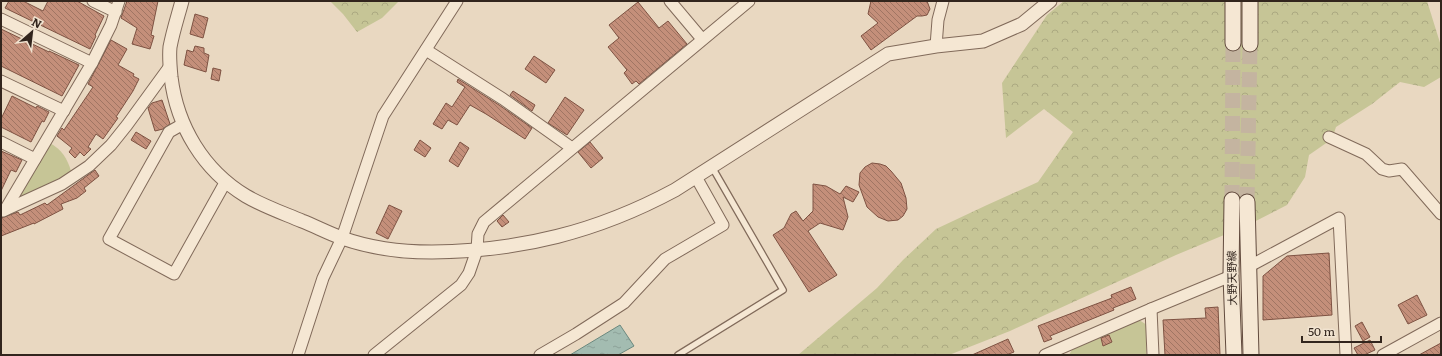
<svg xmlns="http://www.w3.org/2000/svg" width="1442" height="356" viewBox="0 0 1442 356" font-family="Literata,'Noto Sans JP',serif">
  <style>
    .green { fill: #c6c596 }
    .forest { fill: url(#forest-crowns) }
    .water { fill: url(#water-ripples); stroke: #6b887e }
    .building { fill: url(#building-back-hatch); stroke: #7e5242 }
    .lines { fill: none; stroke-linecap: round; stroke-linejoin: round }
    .secondary-tunnel { stroke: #c4b4a0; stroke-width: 15; stroke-dasharray: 15 8; stroke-linecap: butt }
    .service-casing { stroke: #816a5a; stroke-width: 8 }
    .minor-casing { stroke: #816a5a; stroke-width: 13 }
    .tertiary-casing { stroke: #816a5a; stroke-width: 15 }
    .secondary-casing { stroke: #624b3e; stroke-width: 17 }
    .service { stroke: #f5e7d3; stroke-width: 5.5 }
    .minor { stroke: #f5e7d3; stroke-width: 11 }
    .tertiary { stroke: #f5e7d3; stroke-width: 13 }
    .secondary { stroke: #f5e7d3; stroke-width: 15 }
    .labels { text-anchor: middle; stroke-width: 3.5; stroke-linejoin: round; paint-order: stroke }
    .street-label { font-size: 11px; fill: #32251d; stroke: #f1e3d0 }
  </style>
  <defs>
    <pattern id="forest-crowns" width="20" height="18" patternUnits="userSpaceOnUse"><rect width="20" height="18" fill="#c6c596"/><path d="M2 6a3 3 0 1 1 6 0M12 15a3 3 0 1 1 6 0" fill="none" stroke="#aba981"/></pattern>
    <pattern id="water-ripples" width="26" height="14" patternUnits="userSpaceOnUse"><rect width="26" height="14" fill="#a3bcb1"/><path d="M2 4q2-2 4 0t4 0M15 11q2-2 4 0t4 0" fill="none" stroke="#8da198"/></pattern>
    <pattern id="building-back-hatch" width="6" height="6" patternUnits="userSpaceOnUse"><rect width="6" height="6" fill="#c48f7a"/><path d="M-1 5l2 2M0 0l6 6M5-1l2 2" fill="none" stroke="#a07563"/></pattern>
  </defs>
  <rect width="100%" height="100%" fill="#e9d8c1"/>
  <g class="green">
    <path d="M50 143C62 150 67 158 71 171L57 181 22 197 20 196Z"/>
    <polygon points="1139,320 1147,325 1146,355 1069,355 1073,348"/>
  </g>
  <g class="forest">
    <polygon points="330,1 399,1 382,18 357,32 343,14"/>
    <polygon points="1064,1 1427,1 1441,46 1441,77 1424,87 1400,82 1372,104 1336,127 1332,139 1309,155 1305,177 1287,205 1248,225 1176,255 1010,331 949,355 798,355 877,288 903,260 936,229 987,205 1038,182 1073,132 1044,109 1006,138 1002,83 1047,15"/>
  </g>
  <polygon class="water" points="620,325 634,346 618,355 570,355"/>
  <g class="building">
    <polygon points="9,1 23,1 43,11 48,1 77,1 104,16 95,35 96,36 90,49 5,8"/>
    <polygon points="127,1 158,1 151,35 154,36 150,49 132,44 137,28 121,18"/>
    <polygon points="871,1 927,1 930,9 927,15 922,16 917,16 871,50 861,36 878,23 868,14"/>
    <polygon points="638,2 659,28 668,21 687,44 639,84 636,81 632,84 624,73 627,70 608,47 619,38 609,25"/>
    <polygon points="195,14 208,18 203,38 190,34"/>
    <polygon points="1,29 49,52 49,51 79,65 62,96 1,66"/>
    <polygon points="111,40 127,49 118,65 134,74 133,76 139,79 133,91 116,117 118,118 103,139 96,134 88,147 91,149 84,156 80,152 75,158 69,152 72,148 57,136 62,128 64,130 93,87 88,84"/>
    <polygon points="195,46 204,48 204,53 209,55 206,72 184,65 187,50 193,52"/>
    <polygon points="534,56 555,70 546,83 525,69"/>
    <polygon points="213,68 221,70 219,81 211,79"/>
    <polygon points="458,79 499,105 532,128 525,139 486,114 470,105 457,125 448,120 442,129 433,124 446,103 452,107 465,87 457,82"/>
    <polygon points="513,91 535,105 532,111 510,95"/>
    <polygon points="12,96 36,108 37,106 49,112 44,122 42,121 31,142 1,127 1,119"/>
    <polygon points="565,97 584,110 567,135 548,123"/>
    <polygon points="162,100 170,124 163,129 155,131 148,108 152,103"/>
    <polygon points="136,132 151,141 146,149 131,140"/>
    <polygon points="420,140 431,148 425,157 414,150"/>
    <polygon points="460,142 469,148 458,167 449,161"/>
    <polygon points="590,142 603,158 591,168 578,152"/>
    <polygon points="1,151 22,160 16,172 11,170 1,191"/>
    <polygon points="872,163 880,164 886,166 891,171 901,183 906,198 907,209 903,216 898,220 888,221 878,217 867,207 859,185 860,173 865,167"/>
    <polygon points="95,170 99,176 84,188 86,191 77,198 61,204 63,209 34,224 34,223 1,236 1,218 18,212 20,215 45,203 47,205"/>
    <polygon points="813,184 826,186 840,194 846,186 859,192 853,202 843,197 848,217 843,230 820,223 808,231 837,275 809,292 773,235 784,228 791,214 796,211 803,221 813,211"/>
    <polygon points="389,205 402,211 388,239 376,233"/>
    <polygon points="503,215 509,222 502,227 497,221"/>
    <polygon points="1329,253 1332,315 1263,320 1263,276 1287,256"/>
    <polygon points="1131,287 1136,299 1113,308 1114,310 1050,336 1052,339 1044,342 1038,326 1112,298 1111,295"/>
    <polygon points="1417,295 1427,315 1408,324 1398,305"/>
    <polygon points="1218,307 1220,355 1165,355 1163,320 1206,318 1205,308"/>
    <polygon points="1362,322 1370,337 1363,341 1355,326"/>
    <polygon points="1109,335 1112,342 1103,346 1101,338"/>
    <polygon points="1008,339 1014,352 1006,355 972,355"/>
    <polygon points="1370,340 1375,350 1364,355 1358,355 1354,348"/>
    <polygon points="1441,343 1441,355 1419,355"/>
  </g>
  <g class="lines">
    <g class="secondary-tunnel">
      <polyline points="1232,200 1233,43"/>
      <polyline points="1247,202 1250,44"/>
    </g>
    <g class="service-casing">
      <polyline id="service" points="678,355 783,290 712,167"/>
    </g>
    <g class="minor-casing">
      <g id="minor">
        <polyline points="93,1 116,12"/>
        <polyline points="670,1 702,39"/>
        <polyline points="1,19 92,63"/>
        <polyline points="936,46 938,20 943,1"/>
        <polyline points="426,50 503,99 572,148"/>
        <polyline points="1,81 64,111"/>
        <polyline points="183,124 169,132 109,239 174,274 226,181"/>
        <polyline points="1329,137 1366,154 1382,169 1389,171 1402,169 1441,214"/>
        <polyline points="1,142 35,159"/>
        <polyline points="5,210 92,63 111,25 119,1"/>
        <polyline points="3,211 62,184 89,166 111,145 127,125 170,66"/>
        <polyline points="1248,267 1339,218 1346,355"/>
        <polyline points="1151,309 1153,355"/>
        <polyline points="298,355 323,278 342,238 383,116 457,1"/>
        <polyline points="374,355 461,285 469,273 477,250 478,234 484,222 749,1"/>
        <polyline points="540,355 576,334 624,303 665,259 723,225 696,177"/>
        <polyline points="1045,355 1151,309 1231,276"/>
        <polyline points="1383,355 1441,323"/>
      </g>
    </g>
    <g class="tertiary-casing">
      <path id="tertiary" d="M182 1C178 16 173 31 170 47 169 57 170 67 171 77 177 126 203 170 246 196 263 206 283 213 302 221 315 226 328 233 342 238 370 248 402 252 432 252 520 251 597 232 675 190L888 54 936 46 983 41 1022 24 1050 1"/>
    </g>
    <g class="secondary-casing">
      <g id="secondary">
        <polyline points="1250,1 1250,44"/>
        <polyline points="1233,43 1233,1"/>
        <polyline points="1232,200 1231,276 1234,355"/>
        <polyline points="1247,202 1251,355"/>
      </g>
    </g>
    <use href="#service" class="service"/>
    <use href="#minor" class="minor"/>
    <use href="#tertiary" class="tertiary"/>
    <use href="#secondary" class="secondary"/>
  </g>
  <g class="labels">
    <g class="street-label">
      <text transform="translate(1232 278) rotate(-91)" y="4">大野天野線</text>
    </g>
  </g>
  <rect width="1442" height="356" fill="none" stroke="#32251d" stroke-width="4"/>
  <g transform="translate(32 32) rotate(28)" stroke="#f1e3d0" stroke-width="3" paint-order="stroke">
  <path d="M0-3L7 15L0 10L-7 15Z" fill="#32251d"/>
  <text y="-6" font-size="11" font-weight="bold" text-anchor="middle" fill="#32251d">N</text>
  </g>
  <path d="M1302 336v6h79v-6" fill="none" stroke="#32251d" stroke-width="2"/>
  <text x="1308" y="336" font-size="12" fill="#32251d" stroke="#f1e3d0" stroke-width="3" paint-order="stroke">50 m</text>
</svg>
